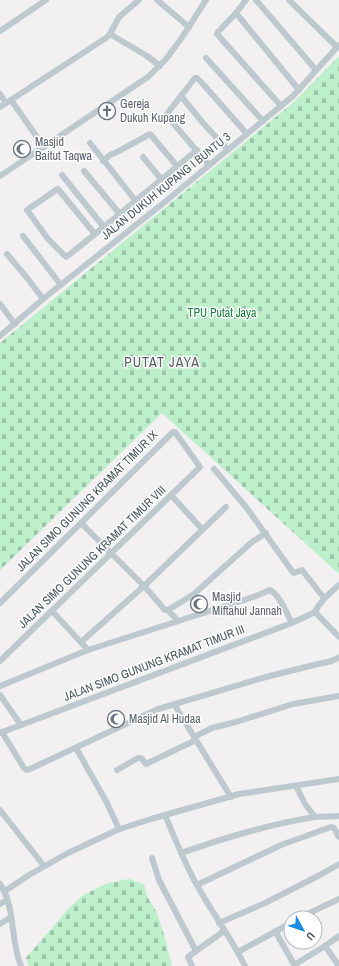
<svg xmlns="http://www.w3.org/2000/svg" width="339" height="966" viewBox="0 0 339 966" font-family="'Archivo Narrow',sans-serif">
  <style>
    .cemetery { fill: url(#cemetery-stones) }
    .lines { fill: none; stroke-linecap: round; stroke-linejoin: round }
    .minor { stroke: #bdc9ce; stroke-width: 6 }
    .labels { text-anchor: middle; stroke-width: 3; stroke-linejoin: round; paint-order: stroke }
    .worship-label { font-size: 12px; fill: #5b616d; stroke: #fff; text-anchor: start }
    .street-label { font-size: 12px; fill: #47565d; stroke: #fff }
    .park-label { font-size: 12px; fill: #17803d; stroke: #fff }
    .quarter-label { font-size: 14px; letter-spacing: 1px; fill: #5c6165; stroke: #fff }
  </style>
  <defs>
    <pattern id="cemetery-stones" width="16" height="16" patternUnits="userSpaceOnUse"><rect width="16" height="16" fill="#beefcb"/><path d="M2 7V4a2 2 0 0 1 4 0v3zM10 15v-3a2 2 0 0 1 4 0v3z" fill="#9cc4a8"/></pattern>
  </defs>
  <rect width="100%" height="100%" fill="#f2f0f0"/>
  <g class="cemetery">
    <polygon points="339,56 339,574 162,413 0,570 0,343 294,102"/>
    <polygon points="129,879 144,884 147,896 157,913 165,938 172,966 29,966 26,958 70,907 83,895 108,883"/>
  </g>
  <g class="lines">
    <g class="minor">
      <polyline points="157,0 189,27"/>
      <polyline points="246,0 236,13 218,32 217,34 281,106"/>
      <polyline points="256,0 316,70"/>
      <polyline points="289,0 337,47"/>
      <polyline points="236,13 299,90"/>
      <polyline points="0,31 46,0"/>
      <polyline points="110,34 147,56 160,66"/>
      <polyline points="206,58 263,121"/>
      <polyline points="0,94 6,103"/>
      <polyline points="181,96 203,123 228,150"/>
      <polyline points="11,100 44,147"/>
      <polyline points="0,107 106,38 110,34 119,17 139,0"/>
      <polyline points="90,143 135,200"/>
      <polyline points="143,157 161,179"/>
      <polyline points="103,161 110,155 117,152 150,134 177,166"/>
      <polyline points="209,165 166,115 195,78 197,78 202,83 247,134"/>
      <polyline points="84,171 119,213"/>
      <polyline points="62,175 103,226"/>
      <polyline points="0,176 148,77 166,59 181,39 206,0"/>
      <path d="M94 233 58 189 56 190 27 210 48 239 66 257C110 223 153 186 197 150"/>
      <polyline points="23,236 61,285"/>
      <polyline points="7,254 28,279 43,299"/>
      <polyline points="0,304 15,324"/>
      <polyline points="0,336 43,299 161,205 293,96 339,45"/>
      <polyline points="214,469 246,507 292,571 294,573 302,570 324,598"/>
      <polyline points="171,495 202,529"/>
      <polyline points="81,523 146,588 165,610 168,610 178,621"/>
      <polyline points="0,603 173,432 175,432 200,467 0,661"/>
      <polyline points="168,610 194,594 252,542 266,533"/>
      <polyline points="52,611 88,650"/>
      <path d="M315 612C321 600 329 594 339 585"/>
      <polyline points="315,612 339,637"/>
      <polyline points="81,642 144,586 226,507"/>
      <path d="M0 686 88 650 256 596 270 590C279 594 287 614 292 623"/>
      <polyline points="0,695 21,725"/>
      <polyline points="174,704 231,797"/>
      <polyline points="2,732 24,768 27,770 30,769 158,709 262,678 318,664 332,661 339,657"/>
      <polyline points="0,733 292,623 315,612"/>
      <polyline points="194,737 212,728 236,722 293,704 339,696"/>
      <polyline points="76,748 106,801 119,829"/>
      <polyline points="117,770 138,758 141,758 146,764 196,740"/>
      <polyline points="0,810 44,866"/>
      <path d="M165 815C175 839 185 864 198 887 213 914 232 939 245 966"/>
      <polyline points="315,817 339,816"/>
      <path d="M181 853C225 838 269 824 315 817L305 804 296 786"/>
      <polyline points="152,858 159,880 196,951 188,957 192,966"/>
      <path d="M0 884C16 908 10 940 21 966"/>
      <polyline points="197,885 281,845 331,827 334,828 339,837"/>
      <polyline points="5,891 29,875 68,853 117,830 151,819 239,794 339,779"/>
      <polyline points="0,904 7,900"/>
      <polyline points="299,918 339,899"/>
      <polyline points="219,923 265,903 320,875 339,864"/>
      <polyline points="0,924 11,917"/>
      <polyline points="275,931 295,966"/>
      <polyline points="339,936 325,946 339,966"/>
      <polyline points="196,951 224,931"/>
      <polyline points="238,952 291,923"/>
      <polyline points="294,965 325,946"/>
    </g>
  </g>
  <defs>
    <g id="church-ring" transform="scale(0.9)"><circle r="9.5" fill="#fff" stroke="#6b7280" stroke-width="1.5"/><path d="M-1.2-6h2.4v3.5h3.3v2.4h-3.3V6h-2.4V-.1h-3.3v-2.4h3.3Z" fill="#6b7280"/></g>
    <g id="mosque-ring" transform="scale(0.9)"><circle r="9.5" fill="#fff" stroke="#6b7280" stroke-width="1.5"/><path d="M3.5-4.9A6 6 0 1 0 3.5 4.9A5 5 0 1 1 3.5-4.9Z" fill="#6b7280"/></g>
  </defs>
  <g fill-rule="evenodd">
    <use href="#church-ring" x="107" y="111"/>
    <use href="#mosque-ring" x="22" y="149"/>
    <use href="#mosque-ring" x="199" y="604"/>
    <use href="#mosque-ring" x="116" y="719"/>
  </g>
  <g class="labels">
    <g class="worship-label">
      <text x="120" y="108">Gereja<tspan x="120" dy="14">Dukuh Kupang</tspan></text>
      <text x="35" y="146">Masjid<tspan x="35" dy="14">Baitut Taqwa</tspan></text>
      <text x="212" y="601">Masjid<tspan x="212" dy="14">Miftahul Jannah</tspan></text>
      <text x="129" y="723">Masjid Al Hudaa</text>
    </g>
    <g class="street-label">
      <text transform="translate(166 186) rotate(-39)" y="4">JALAN DUKUH KUPANG I BUNTU 3</text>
      <text transform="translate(87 501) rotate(-45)" y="4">JALAN SIMO GUNUNG KRAMAT TIMUR IX</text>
      <text transform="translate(92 557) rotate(-44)" y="4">JALAN SIMO GUNUNG KRAMAT TIMUR VIII</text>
      <text transform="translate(154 663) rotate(-21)" y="4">JALAN SIMO GUNUNG KRAMAT TIMUR III</text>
    </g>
    <g class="park-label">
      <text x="222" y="317">TPU Putat Jaya</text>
    </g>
    <g class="quarter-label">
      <text x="162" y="367">PUTAT JAYA</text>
    </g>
  </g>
  <g transform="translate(303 930) rotate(130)"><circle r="19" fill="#ffffff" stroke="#b5bbbe"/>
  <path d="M0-3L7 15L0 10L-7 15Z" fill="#198ce3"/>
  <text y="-6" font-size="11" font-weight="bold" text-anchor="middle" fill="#47565d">U</text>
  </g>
</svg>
